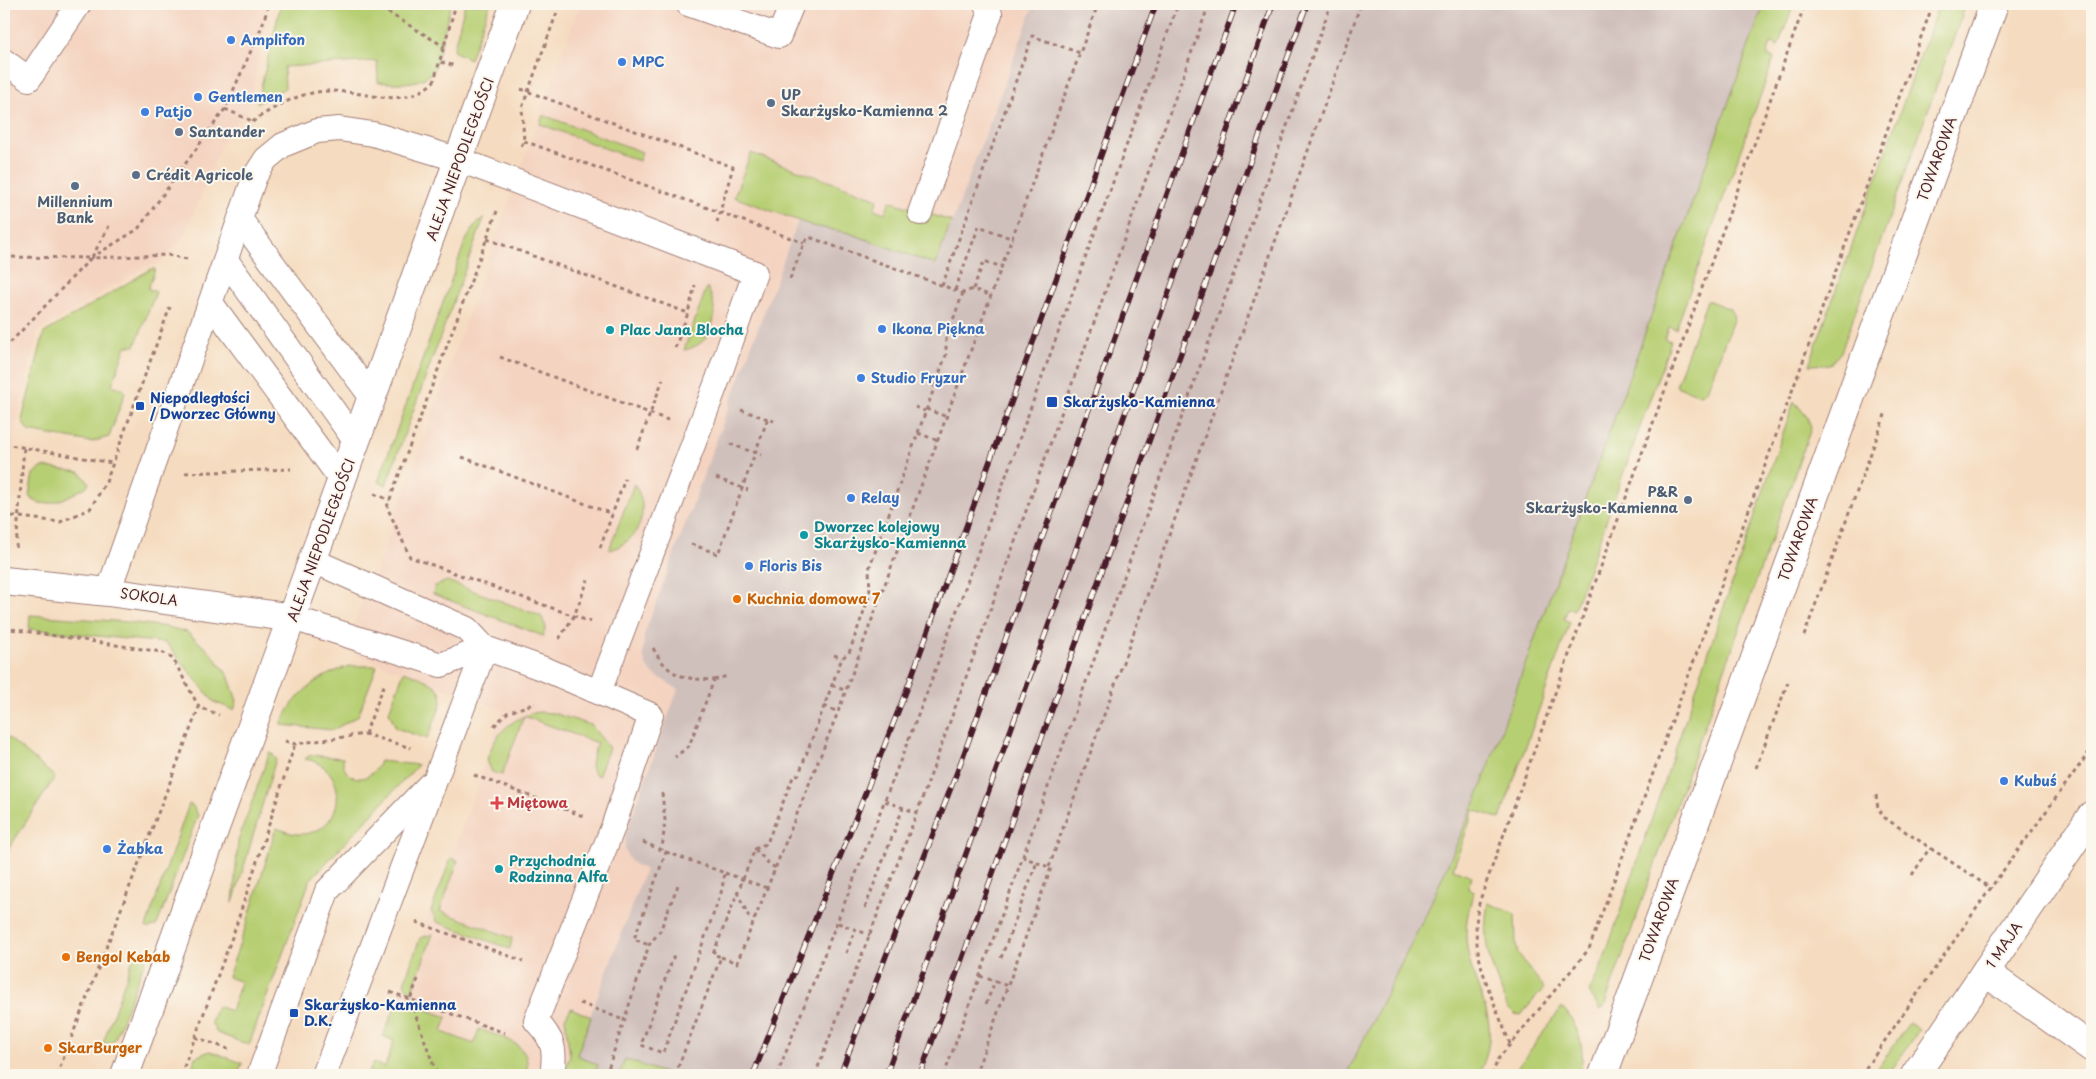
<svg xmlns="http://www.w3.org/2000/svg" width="2096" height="1079" viewBox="0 0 2096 1079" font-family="'Playpen Sans',sans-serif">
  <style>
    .built { fill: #f4d3c0 }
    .industrial { fill: #d0c0bc }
    .green { fill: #b7cf73; stroke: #80774f }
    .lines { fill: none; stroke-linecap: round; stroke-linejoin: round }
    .service-casing { stroke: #a07d75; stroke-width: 26 }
    .minor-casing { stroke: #a07d75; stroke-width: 30 }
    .tertiary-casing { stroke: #a07d75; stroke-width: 30 }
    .path { stroke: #a07d75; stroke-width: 3; stroke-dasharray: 4 4; stroke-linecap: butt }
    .service { stroke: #fff; stroke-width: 24 }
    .minor { stroke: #fff; stroke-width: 28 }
    .tertiary { stroke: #fff; stroke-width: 28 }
    .rail-casing { stroke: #4a1f2b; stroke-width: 5.5 }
    .rail { stroke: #fbf7ec; stroke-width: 4; stroke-dasharray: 11; stroke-linecap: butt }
    .shop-dot { fill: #3f7fe0; stroke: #fbf7ec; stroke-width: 2 }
    .service-dot { fill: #5c6f8a; stroke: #fbf7ec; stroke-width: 2 }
    .culture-dot { fill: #0f9aa8; stroke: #fbf7ec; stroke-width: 2 }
    .transit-dot { fill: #1a4fb4; stroke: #fbf7ec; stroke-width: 2 }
    .food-dot { fill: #e8710a; stroke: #fbf7ec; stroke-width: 2 }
    .health-dot { fill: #e0444e; stroke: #fbf7ec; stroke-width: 2 }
    .labels { text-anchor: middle; stroke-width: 4; stroke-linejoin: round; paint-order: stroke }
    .shop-label { font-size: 14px; font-weight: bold; fill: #366cbe; stroke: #fbf7ec; text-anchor: start }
    .service-label { font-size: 14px; font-weight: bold; fill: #4e5e75; stroke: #fbf7ec; text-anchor: start }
    .street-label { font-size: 14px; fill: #4a1f2b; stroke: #fbf7ec }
    .culture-label { font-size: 14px; font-weight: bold; fill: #0d838f; stroke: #fbf7ec; text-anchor: start }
    .transit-label { font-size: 14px; font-weight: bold; fill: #164399; stroke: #fbf7ec; text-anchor: start }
    .food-label { font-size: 14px; font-weight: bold; fill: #c56008; stroke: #fbf7ec; text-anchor: start }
    .health-label { font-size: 14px; font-weight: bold; fill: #be3a42; stroke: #fbf7ec; text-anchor: start }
  </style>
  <rect width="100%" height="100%" fill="#fbf7ec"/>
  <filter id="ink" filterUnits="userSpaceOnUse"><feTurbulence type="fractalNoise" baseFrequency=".02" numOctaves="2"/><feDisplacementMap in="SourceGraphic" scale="10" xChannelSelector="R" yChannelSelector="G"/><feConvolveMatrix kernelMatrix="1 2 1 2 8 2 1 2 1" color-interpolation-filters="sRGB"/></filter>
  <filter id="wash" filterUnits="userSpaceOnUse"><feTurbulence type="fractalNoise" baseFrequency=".0096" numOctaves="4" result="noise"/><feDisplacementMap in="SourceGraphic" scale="20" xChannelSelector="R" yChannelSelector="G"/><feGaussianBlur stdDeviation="1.12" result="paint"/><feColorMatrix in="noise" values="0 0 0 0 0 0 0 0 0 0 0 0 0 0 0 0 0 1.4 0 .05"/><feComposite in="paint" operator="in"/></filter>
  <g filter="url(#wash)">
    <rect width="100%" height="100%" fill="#f5dbbf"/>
    <g class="built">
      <polygon points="4,4 270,4 248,112 225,135 184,236 158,265 146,266 37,332 15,431 4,548"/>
      <polygon points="580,4 1034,4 936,265 798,221 643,646 646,666 653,674 678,689 624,842 627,855 645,870 568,1075 368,1075 373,1063 385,1067 394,1041 383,1036 474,796 502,710 342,649 375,574"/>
    </g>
    <polygon class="industrial" points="1034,4 1764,4 1477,798 1426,914 1346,1075 568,1075 645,870 631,862 627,855 625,849 625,836 678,689 653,674 646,665 643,655 644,635 798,221 813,226 844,231 936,265"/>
    <g class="green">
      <path d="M281 4H451L436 65C429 86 397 84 378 82L377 61 284 67 285 88 257 103Z"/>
      <polygon points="465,4 490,4 470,59 453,51"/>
      <path d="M1764 4H1794L1778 46 1771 43 1767 55 1774 58 1676 329 1669 327 1665 339 1671 341 1574 610 1568 608 1564 619 1570 622 1500 819 1474 810 1453 869 1472 876 1468 888 1474 891C1468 910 1464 928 1467 948 1475 1000 1505 1017 1479 1075H1346L1426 914 1477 798Z"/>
      <polygon points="1939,4 1966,4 1841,352 1830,364 1809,365"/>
      <polygon points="543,115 642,152 639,161 540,124"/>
      <polygon points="751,153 878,199 874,209 885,213 890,201 951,221 936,265 849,233 813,226 734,197"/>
      <polygon points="484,218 386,485 378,482 465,242 475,225"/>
      <polygon points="151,269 155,269 148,289 156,292 135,346 126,346 112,385 123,389 125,393 109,437 91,442 28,431 22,420 44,333"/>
      <path d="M707 287C721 312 715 344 684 350Z"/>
      <polygon points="1707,300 1730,309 1734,317 1707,391 1700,395 1676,386"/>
      <polygon points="1794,401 1808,418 1811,428 1604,1007 1600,1010 1589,992 1602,965"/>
      <path d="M43 467 80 472 89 483 86 487C70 495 44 514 29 496L33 474Z"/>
      <path d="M634 484C652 509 639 543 609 550Z"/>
      <polygon points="447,581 541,616 546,627 543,636 433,594 435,586"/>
      <polygon points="30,615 128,622 167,627 187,632 210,652 228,675 237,701 234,710 214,702 166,643 29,629"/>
      <path d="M350 666H377L358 716 333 730 281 725C294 694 317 676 350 666Z"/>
      <path d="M404 671C455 690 445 694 427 739L396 728 389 712Z"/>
      <path d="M538 712 553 713 591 725 609 748 598 776C585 768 594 755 597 743L524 716 502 775 492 772 487 760C495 733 511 718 538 712Z"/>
      <polygon points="4,734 55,777 4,856"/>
      <polygon points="270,751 276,759 233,903 238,841"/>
      <path d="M310 755 343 758C341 782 371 786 380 761L418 765 310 880 249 1045 217 1033 211 1022 217 1006 231 1011 241 982 228 977 247 923 276 828C283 830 291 834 298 834 345 836 353 767 305 759Z"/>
      <polygon points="189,804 193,806 198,815 157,925 149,928 146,927"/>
      <polygon points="451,858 458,861 440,911 512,938 510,949 437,922 431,911"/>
      <path d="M1488 903 1515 914 1516 945 1518 953 1544 988 1521 1015 1514 1014 1507 1007C1493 967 1480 947 1488 903Z"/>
      <polygon points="433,934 411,994 404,983 420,938"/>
      <polygon points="137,947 146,956 145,961 115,1039 106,1044 103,1043"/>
      <path d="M407 1003 447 1017 442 1032 474 1044 479 1029C503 1038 534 1043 526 1075H368L373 1063 385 1067 394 1041 383 1036 395 1008Z"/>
      <path d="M1562 1007C1579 1025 1587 1052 1579 1075H1512Z"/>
      <polygon points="571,1008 591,1017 577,1055 598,1065 594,1075 562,1075 570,1056 565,1018"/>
      <polygon points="1909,1023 1919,1030 1888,1075 1873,1075"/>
      <polygon points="210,1051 242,1063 238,1075 199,1075 191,1073 195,1057"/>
      <polygon points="625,1059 667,1074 667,1075 619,1075"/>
    </g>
  </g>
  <g filter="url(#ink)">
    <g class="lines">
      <g class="service-casing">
        <g id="service">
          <polyline points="688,4 779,36 792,4"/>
          <polyline points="4,61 29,79 79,4"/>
          <polyline points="920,213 990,14 986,4"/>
          <polyline points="240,219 373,399"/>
          <polyline points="226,260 356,442"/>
          <polyline points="211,303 343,482"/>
          <path d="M314 561 467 629 485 648 547 670 651 715 613 827 536 1021C554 1040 556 1050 552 1075"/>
          <polyline points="108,592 255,176 266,159 283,145 317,131 339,129 373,134 460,160 755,273 718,379 599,692"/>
          <polyline points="293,618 441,665 485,648"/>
          <polyline points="259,1075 327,891 429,785"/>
          <polyline points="324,1075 485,648"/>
        </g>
      </g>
      <g class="minor-casing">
        <g id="minor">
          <polyline points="1985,972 2092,1048"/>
          <polyline points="1603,1075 1994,4"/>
        </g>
      </g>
      <g class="tertiary-casing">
        <g id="tertiary">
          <polyline points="4,581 108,592 293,618"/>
          <polyline points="125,1075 515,4"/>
          <polyline points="1915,1075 2092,815"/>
        </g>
      </g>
      <g class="path">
        <polyline points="374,4 445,47"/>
        <polyline points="441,62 455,66"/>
        <polyline points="521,89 733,167 717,222"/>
        <polyline points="225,109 252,121"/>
        <path d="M247 128C253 120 262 115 271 110 289 99 307 92 328 91 366 90 404 112 434 81L456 4"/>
        <polyline points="524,141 804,243"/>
        <polyline points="521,146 524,141 522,108 560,4"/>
        <polyline points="497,211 387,507 410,557 591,622"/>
        <polyline points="487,239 688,313"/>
        <polyline points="4,257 91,258 4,349"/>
        <polyline points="92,257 109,226"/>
        <polyline points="187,259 168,255 91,258 138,229 225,109 262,26 269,4"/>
        <polyline points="790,279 804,243 809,237 963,293 973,289 991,296"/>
        <polyline points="942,286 1032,36 1080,53"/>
        <polyline points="973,289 984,261 1002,267"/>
        <polyline points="955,290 979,226 1013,239"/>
        <polyline points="675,348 688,313 695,285"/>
        <polyline points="500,357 668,420"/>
        <polyline points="915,407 925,411"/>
        <polyline points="926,409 947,417"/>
        <polyline points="741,410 774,421"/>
        <polyline points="918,433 938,441"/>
        <polyline points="4,444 112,463"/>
        <polyline points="730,444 761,455"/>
        <polyline points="637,449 663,379"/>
        <polyline points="462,457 612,514"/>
        <polyline points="185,473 291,469"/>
        <polyline points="716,478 748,490"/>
        <polyline points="374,494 390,500"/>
        <polyline points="4,515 60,522 90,509 106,482 170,307"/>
        <polyline points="691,544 718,554 768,418"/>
        <polyline points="16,548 24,447"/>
        <polyline points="600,548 625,479"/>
        <polyline points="4,628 162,652 173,659 199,707 219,715"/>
        <polyline points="8,629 9,617"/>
        <polyline points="1804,636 1886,412"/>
        <polyline points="559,639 574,616 588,580"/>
        <path d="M653 648C669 677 683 679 714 680L689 746 675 757"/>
        <polyline points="834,655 842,658"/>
        <polyline points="714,680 727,676"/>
        <polyline points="832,685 846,691"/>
        <polyline points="824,706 838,712"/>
        <polyline points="494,726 507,713 535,703"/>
        <polyline points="365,734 385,683"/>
        <polyline points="285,741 295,744 365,734 411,748"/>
        <polyline points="1756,768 1788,682"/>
        <polyline points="474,775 583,816"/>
        <polyline points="662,793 665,820 662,850"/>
        <polyline points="1876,795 1878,808 1885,818 1992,889"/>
        <polyline points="885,801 917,813"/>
        <polyline points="643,842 666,852 634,939 649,945"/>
        <polyline points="755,849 770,865 776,868"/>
        <polyline points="666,852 725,873 721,893 663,1053 641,1045 674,955"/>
        <polyline points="1049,867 1361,4"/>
        <polyline points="725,873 767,888"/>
        <polyline points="1912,875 1929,849"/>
        <polyline points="539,877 555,883"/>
        <polyline points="737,892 749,917 755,919"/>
        <polyline points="865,908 903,808"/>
        <polyline points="416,922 523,961"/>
        <polyline points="838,923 870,935"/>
        <polyline points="846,953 855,930"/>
        <polyline points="721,957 737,963 838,712 1098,4"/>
        <polyline points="1001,958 1037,862"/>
        <polyline points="980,976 1008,986"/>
        <polyline points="418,979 410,999 437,1075"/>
        <polyline points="390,992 505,1033"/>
        <polyline points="580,1003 626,1021"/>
        <polyline points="986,1004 995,981"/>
        <polyline points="195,1037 231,1050"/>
        <path d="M1510 1044C1493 998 1466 949 1480 900L1805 4"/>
        <polyline points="57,1075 199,707"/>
        <polyline points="181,1075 235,929 295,744"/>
        <polyline points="606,1075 649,945 660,931 678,885"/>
        <polyline points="675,1075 721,957 713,954 755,849 767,843 793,777 799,774 842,658 849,653 870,594 869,569 946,355 946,339 963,293"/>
        <polyline points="777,1075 926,695 1178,4"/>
        <polyline points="815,1075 917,813 1209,4"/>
        <polyline points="944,1075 1331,4"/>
        <polyline points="975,1075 1051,868 1023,857"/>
        <polyline points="1492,1075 1498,1059 1589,949 1933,4"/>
        <polyline points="1861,1075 1990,889 2092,748"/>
      </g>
      <use href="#service" class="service"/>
      <use href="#minor" class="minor"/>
      <use href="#tertiary" class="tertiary"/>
      <g class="rail-casing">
        <g id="rail">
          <polyline points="753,1075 907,689 1156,4"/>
          <polyline points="840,1075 962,759 1236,4"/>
          <polyline points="886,1075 1273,4"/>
          <polyline points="920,1075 1307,4"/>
        </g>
      </g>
      <use href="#rail" class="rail"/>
    </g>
  </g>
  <g class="shop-dot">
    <circle cx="231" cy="40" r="5"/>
    <circle cx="622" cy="62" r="5"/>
    <circle cx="198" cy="97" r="5"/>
    <circle cx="145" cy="112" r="5"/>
    <circle cx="882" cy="329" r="5"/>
    <circle cx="861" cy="378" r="5"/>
    <circle cx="851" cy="498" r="5"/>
    <circle cx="749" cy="566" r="5"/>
    <circle cx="2004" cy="781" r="5"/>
    <circle cx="107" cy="849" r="5"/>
  </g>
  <g class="service-dot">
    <circle cx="771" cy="103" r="5"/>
    <circle cx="179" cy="132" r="5"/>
    <circle cx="136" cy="175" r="5"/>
    <circle cx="75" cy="186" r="5"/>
    <circle cx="1688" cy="500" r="5"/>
  </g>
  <g class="culture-dot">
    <circle cx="610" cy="330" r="5"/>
    <circle cx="804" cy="535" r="5"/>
    <circle cx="499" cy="869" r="5"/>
  </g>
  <g class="transit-dot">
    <rect x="1046" y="396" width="12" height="12" rx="2.5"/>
    <rect x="135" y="401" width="10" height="10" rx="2.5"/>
    <rect x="289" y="1008" width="10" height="10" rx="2.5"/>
  </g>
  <g class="food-dot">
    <circle cx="737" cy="599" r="5"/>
    <circle cx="66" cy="957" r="5"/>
    <circle cx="48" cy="1048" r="5"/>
  </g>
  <path class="health-dot" d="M494.5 795.5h5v5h5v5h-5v5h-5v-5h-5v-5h5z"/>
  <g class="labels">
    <g class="shop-label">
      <text x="241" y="45">Amplifon</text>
      <text x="632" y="67">MPC</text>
      <text x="208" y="102">Gentlemen</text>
      <text x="155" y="117">Patjo</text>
      <text x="892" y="334">Ikona Piękna</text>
      <text x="871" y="383">Studio Fryzur</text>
      <text x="861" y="503">Relay</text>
      <text x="759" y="571">Floris Bis</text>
      <text x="2014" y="786">Kubuś</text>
      <text x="117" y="854">Żabka</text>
    </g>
    <g class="service-label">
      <text x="781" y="100">UP<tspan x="781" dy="16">Skarżysko-Kamienna 2</tspan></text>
      <text x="189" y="137">Santander</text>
      <text x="146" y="180">Crédit Agricole</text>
      <text x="75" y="207" text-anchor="middle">Millennium<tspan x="75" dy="16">Bank</tspan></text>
      <text x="1678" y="497" text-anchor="end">P&amp;R<tspan x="1678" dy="16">Skarżysko-Kamienna</tspan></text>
    </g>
    <g class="street-label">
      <text transform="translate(460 159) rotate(-70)" y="5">ALEJA NIEPODLEGŁOŚCI</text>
      <text transform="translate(1937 159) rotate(-70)" y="5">TOWAROWA</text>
      <text transform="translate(1798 539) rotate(-70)" y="5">TOWAROWA</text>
      <text transform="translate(321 540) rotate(-70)" y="5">ALEJA NIEPODLEGŁOŚCI</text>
      <text transform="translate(149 597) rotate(8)" y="5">SOKOLA</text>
      <text transform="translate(1659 920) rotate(-70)" y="5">TOWAROWA</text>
      <text transform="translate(2004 945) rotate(-56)" y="5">1 MAJA</text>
    </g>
    <g class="culture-label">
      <text x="620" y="335">Plac Jana Blocha</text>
      <text x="814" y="532">Dworzec kolejowy<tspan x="814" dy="16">Skarżysko-Kamienna</tspan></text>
      <text x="509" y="866">Przychodnia<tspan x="509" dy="16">Rodzinna Alfa</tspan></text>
    </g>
    <g class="transit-label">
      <text x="150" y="403">Niepodległości<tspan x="150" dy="16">/ Dworzec Główny</tspan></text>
      <text x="1063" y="407">Skarżysko-Kamienna</text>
      <text x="304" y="1010">Skarżysko-Kamienna<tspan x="304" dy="16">D.K.</tspan></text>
    </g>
    <g class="food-label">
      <text x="747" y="604">Kuchnia domowa 7</text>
      <text x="76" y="962">Bengol Kebab</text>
      <text x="58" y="1053">SkarBurger</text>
    </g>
    <g class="health-label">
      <text x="507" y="808">Miętowa</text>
    </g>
  </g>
  <rect width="2096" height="1079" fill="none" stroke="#fbf7ec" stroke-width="20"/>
</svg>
